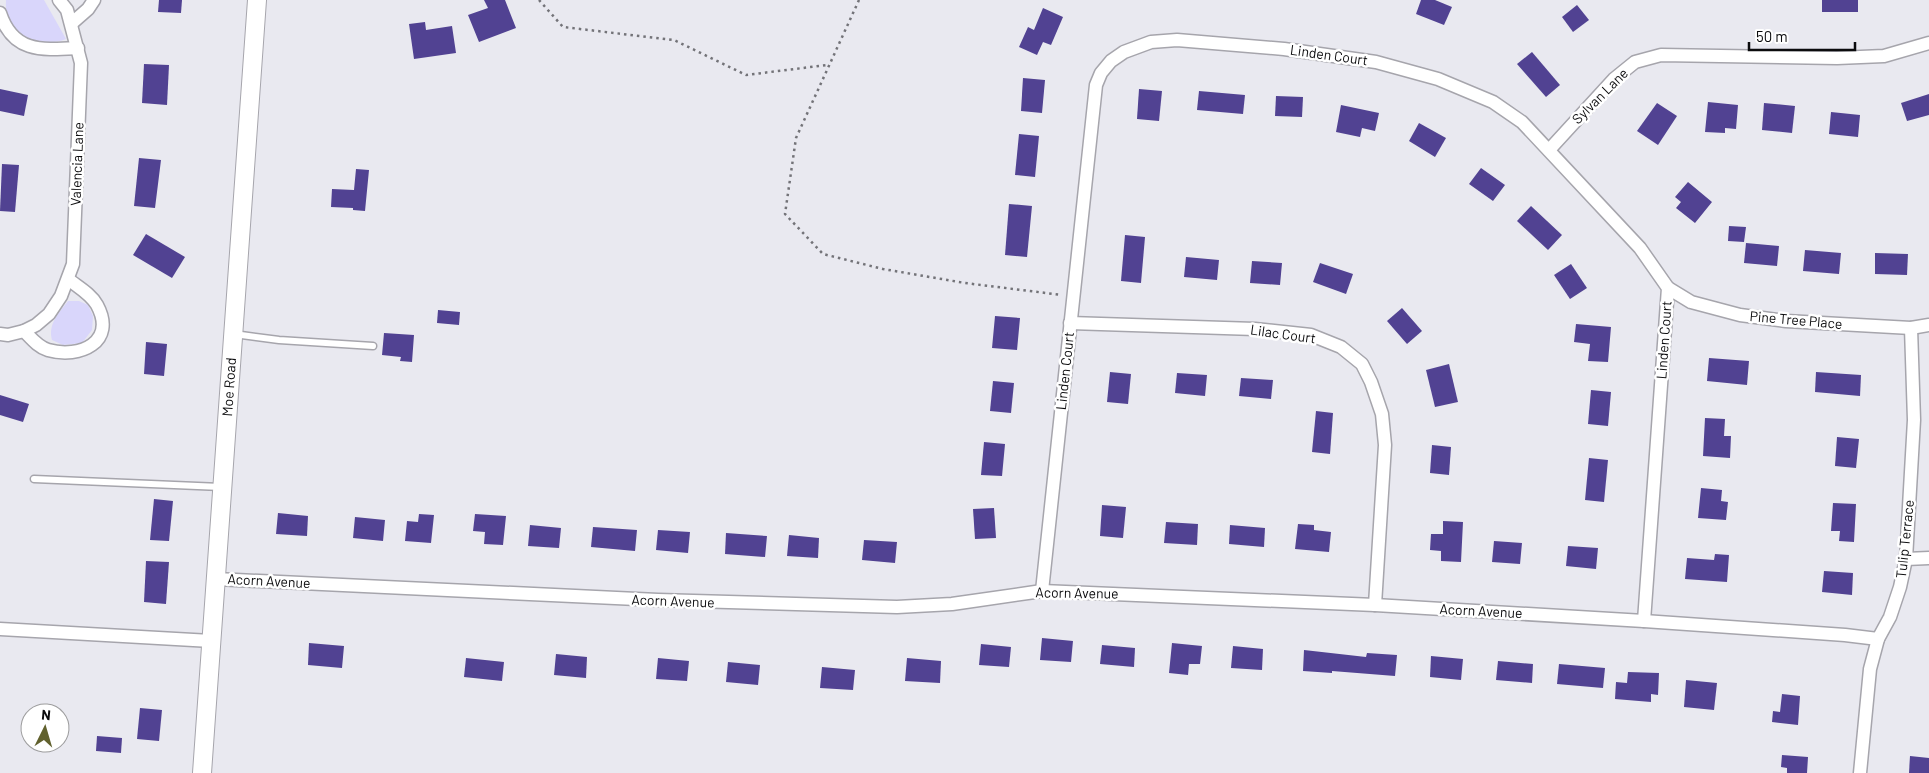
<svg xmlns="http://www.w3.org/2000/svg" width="1929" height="773" viewBox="0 0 1929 773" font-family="Barlow,sans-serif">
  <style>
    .green { fill: #d9d6fb }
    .building { fill: #514292 }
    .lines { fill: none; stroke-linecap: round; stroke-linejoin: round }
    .lane-casing { stroke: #a6a5ac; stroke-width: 9 }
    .street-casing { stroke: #a6a5ac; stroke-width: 15 }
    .secondary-casing { stroke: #a6a5ac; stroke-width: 20 }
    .path { stroke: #737378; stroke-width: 2.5; stroke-dasharray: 2.5 4; stroke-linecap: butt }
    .lane { stroke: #fff; stroke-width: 6 }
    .street { stroke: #fff; stroke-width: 12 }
    .secondary { stroke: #fff; stroke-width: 18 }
    .labels { text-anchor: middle; stroke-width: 5; stroke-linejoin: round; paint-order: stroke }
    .street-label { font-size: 14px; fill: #0b0b0d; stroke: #fff }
  </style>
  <rect width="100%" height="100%" fill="#e9e9f0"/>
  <g class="green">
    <path d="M6 0H44L66 39C38 50 3 33 6 0Z"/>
    <path d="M68 301H79L88 305 93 316 92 330 82 343 63 345 52 340C48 324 58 314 68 301Z"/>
  </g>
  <g class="building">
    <polygon points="159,0 182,0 181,13 158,12"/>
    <polygon points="484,0 505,0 516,28 479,42 468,15 488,8"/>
    <polygon points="1421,0 1435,0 1452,7 1444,25 1416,14"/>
    <rect x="1822" y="0" width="36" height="12"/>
    <polygon points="1577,5 1589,20 1573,32 1562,17"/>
    <polygon points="1043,8 1063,17 1051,45 1043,42 1037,55 1019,47 1028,27 1034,30"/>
    <polygon points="425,22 426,30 452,26 456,53 414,59 409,24"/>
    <polygon points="1532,52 1560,85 1546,97 1517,64"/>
    <polygon points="144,64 169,65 167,105 142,103"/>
    <polygon points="1023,78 1045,80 1042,113 1021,111"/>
    <polygon points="0,89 28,95 24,116 0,111"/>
    <polygon points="1139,89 1162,91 1159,121 1137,119"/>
    <polygon points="1199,91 1245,95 1243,114 1197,110"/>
    <polygon points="1929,94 1929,115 1907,121 1901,103"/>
    <polygon points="1276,96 1303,97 1302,117 1275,116"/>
    <polygon points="1708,102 1738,105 1736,129 1725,128 1725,133 1705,132"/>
    <polygon points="1657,103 1677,116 1658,145 1637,131"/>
    <polygon points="1764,103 1795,106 1792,133 1762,130"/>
    <polygon points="1341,105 1379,113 1375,131 1362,128 1360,137 1336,132"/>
    <polygon points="1831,112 1860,115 1858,137 1829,134"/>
    <polygon points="1419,123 1446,138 1435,157 1409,141"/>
    <polygon points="1019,134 1039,136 1035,177 1015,175"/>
    <polygon points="139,158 161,160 155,208 134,206"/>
    <polygon points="2,164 19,165 15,212 0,211"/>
    <polygon points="1481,168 1505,185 1493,201 1469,184"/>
    <polygon points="356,169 369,170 365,211 353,210 353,208 331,207 332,189 354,190"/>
    <polygon points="1688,182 1712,202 1695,223 1676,208 1681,202 1675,197"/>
    <polygon points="1009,204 1032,206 1027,257 1005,255"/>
    <polygon points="1531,206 1562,235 1548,250 1517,221"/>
    <polygon points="1729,226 1746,227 1744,242 1728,241"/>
    <polygon points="146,234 185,257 172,278 133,255"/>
    <polygon points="1125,235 1145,237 1141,283 1121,281"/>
    <polygon points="1746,243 1779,246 1777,266 1744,263"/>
    <polygon points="1805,250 1841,253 1839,274 1803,271"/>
    <polygon points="1875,253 1908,254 1907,275 1875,274"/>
    <polygon points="1186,257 1219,260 1217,280 1184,277"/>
    <polygon points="1252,261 1282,263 1280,285 1250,283"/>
    <polygon points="1320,263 1353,274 1346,294 1313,282"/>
    <polygon points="1571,264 1587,288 1570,299 1554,275"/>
    <polygon points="1402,308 1422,331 1407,344 1387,321"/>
    <polygon points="438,310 460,312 459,325 437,323"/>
    <polygon points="995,316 1020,318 1017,350 992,348"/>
    <polygon points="1576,324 1611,327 1608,362 1588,361 1590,344 1574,342"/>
    <polygon points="384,333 414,335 412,362 400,361 401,357 382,355"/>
    <polygon points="146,342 167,344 164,376 144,374"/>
    <polygon points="1709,358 1749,361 1747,385 1707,381"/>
    <polygon points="1449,364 1458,402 1435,407 1426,370"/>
    <polygon points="1110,372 1131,374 1128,404 1107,402"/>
    <polygon points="1816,372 1861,375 1860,396 1815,392"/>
    <polygon points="1177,373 1207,375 1205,396 1175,393"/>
    <polygon points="1241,378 1273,380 1271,399 1239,396"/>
    <polygon points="993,381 1014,383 1011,413 990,411"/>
    <polygon points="1591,390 1611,392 1608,426 1588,424"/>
    <polygon points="0,395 29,404 23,422 0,415"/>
    <polygon points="1316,411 1333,413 1330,454 1312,452"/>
    <polygon points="1705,418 1725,419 1724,436 1731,436 1730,458 1703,456"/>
    <polygon points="1837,437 1859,439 1856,468 1835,466"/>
    <polygon points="984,442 1005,444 1002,476 981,475"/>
    <polygon points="1432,445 1451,447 1449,475 1430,473"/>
    <polygon points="1589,458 1608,460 1604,502 1585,500"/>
    <polygon points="1701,488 1722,490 1721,501 1728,502 1726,520 1698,518"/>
    <polygon points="154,499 173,501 169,541 150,540"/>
    <polygon points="1833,503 1856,504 1854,542 1839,541 1840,531 1831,531"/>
    <polygon points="1102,505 1126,507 1123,538 1100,536"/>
    <polygon points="994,508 996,538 975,539 973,509"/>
    <polygon points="278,513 308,516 307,536 276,534"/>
    <polygon points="419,514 434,515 431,543 405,541 407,521 418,522"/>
    <polygon points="475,514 506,516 503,545 484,544 485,532 473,531"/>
    <polygon points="355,517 385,520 383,541 353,538"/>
    <polygon points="1443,521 1463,522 1461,562 1441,561 1441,551 1430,550 1431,534 1443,534"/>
    <polygon points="1166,522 1198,524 1197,545 1164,543"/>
    <polygon points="1298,524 1314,525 1314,530 1331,532 1329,552 1295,549"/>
    <polygon points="530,525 561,528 559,548 528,546"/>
    <polygon points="1230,525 1265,528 1264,547 1229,544"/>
    <polygon points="593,527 637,530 635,551 591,547"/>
    <polygon points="658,530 690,532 688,553 656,550"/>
    <polygon points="726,533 767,536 765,557 725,554"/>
    <polygon points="789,535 819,538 818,558 787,556"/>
    <polygon points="864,540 897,542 895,563 862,560"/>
    <polygon points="1494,541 1522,543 1520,564 1492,562"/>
    <polygon points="1568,546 1598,548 1596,569 1566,566"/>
    <polygon points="1715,554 1729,555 1727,582 1685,579 1687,558 1714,560"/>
    <polygon points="146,561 169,562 166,604 144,602"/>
    <polygon points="1824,571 1853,573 1852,595 1822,592"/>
    <polygon points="1042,638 1073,641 1071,662 1040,660"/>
    <polygon points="309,643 344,646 342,668 308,665"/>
    <polygon points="1172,643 1202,646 1200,664 1189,664 1188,675 1169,673"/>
    <polygon points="981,644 1011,647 1009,667 979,665"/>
    <polygon points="1102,645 1135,648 1134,667 1100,664"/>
    <polygon points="1233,646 1263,649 1262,670 1231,668"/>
    <polygon points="1304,650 1366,657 1367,653 1397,655 1395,676 1332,671 1332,673 1303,671"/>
    <polygon points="556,654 587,657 586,678 554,675"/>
    <polygon points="1431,656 1463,659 1461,680 1430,677"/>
    <polygon points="466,658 504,662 502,681 464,677"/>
    <polygon points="658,658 689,661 687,681 656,679"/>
    <polygon points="907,658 941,661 940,683 905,681"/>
    <polygon points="1498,661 1533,664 1532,683 1496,680"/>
    <polygon points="728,662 760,665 758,685 726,682"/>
    <polygon points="1559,664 1605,668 1603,688 1557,684"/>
    <polygon points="822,667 855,670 853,690 820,688"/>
    <polygon points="1628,672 1659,673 1658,695 1651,694 1651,702 1615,699 1616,682 1627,683"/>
    <polygon points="1686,680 1717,683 1714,710 1684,707"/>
    <polygon points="1782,694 1800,696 1798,725 1772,722 1773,711 1780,712"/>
    <polygon points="140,708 162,710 159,741 137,739"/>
    <polygon points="97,736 122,738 121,753 96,751"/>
    <polygon points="1782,755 1808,757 1807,773 1787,773 1787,768 1781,767"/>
    <polygon points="1910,756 1929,758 1929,773 1909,773"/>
  </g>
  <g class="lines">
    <g class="lane-casing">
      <g id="lane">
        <polyline points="234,334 279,340 373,346"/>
        <polyline points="34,479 221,487"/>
      </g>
    </g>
    <g class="street-casing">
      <g id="street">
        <path d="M0 13C13 53 42 50 78 48"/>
        <polyline points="72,23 88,9 94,0"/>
        <polyline points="1549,150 1614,79 1635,62 1661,55 1837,58 1884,56 1929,43"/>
        <polyline points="1668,288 1691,302 1740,315 1786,321 1911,328 1929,325"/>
        <polyline points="1070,323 1255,329 1311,335 1341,347 1362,364 1371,382 1382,414 1385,445 1375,605"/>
        <polyline points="24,331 36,325 49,314 61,296 73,264 81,63 67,10 59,0"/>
        <path d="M0 334 8 335 24 331C31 338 38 347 48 350 80 359 117 342 97 305 91 294 78 287 68 279"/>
        <polyline points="1906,559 1929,558"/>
        <polyline points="216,579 658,600 897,607 952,604 1042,591 1375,605 1644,621 1845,635 1878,639"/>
        <polyline points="1042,591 1096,85 1101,73 1111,61 1124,52 1151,42 1177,40 1284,49 1376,62 1438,79 1493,102 1522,122 1640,248 1668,288 1644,621"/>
        <polyline points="0,629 211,641"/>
        <polyline points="1860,773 1870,669 1878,639 1890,617 1900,587 1906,559 1914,420 1911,328"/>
      </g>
    </g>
    <g class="secondary-casing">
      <polyline id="secondary" points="202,773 257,0"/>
    </g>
    <g class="path">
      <polyline points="539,0 563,27 674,40 746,75 827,65"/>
      <polyline points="859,0 796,138 785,214 823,254 883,269 965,283 1062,295"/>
    </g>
    <use href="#lane" class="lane"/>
    <use href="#street" class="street"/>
    <use href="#secondary" class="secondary"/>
  </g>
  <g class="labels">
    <g class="street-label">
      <text transform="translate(1329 55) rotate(8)" y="5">Linden Court</text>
      <text transform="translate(1600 96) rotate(-45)" y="5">Sylvan Lane</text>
      <text transform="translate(77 164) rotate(-88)" y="5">Valencia Lane</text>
      <text transform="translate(1796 320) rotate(5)" y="5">Pine Tree Place</text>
      <text transform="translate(1283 334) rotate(8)" y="5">Lilac Court</text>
      <text transform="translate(1664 340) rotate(-86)" y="5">Linden Court</text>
      <text transform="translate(1065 371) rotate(-84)" y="5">Linden Court</text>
      <text transform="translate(229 387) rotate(-86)" y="5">Moe Road</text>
      <text transform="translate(1905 539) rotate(-84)" y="5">Tulip Terrace</text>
      <text transform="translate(269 581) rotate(3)" y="5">Acorn Avenue</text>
      <text transform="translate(1077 593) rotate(1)" y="5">Acorn Avenue</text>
      <text transform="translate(673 601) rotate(2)" y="5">Acorn Avenue</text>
      <text transform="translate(1481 611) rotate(3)" y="5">Acorn Avenue</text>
    </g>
  </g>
  <g transform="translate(45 728) rotate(5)"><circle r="24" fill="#ffffff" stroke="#9d9d9e"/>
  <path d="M0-4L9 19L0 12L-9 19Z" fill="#61612e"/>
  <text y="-8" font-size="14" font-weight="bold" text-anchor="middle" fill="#0b0b0d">N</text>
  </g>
  <path d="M1749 42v8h106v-8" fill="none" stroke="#0b0b0d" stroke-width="2.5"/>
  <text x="1756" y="42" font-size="15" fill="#0b0b0d" stroke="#ffffff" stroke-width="4" paint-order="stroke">50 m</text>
</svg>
